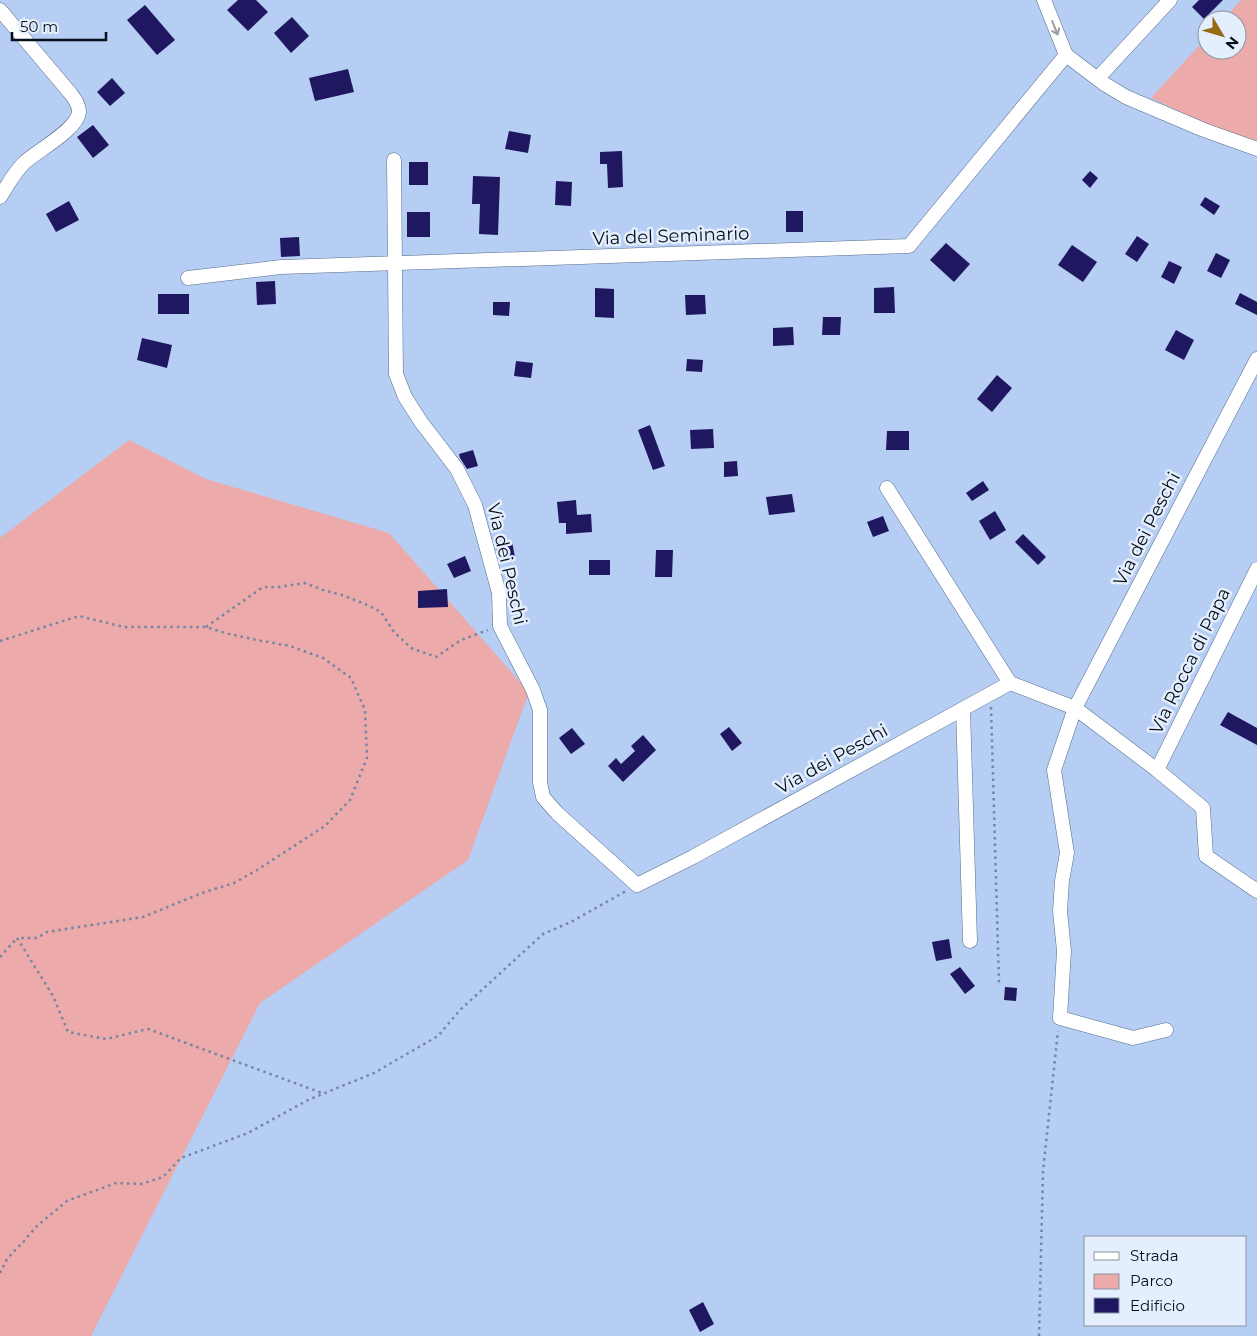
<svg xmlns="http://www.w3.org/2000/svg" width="1257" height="1336" viewBox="0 0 1257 1336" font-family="Montserrat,sans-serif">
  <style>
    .green { fill: #edaaaa }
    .building { fill: #1f1760 }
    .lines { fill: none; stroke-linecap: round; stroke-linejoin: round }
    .minor-casing { stroke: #566c8d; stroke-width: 15 }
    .path { stroke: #7486a1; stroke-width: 2.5; stroke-dasharray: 2.5 4; stroke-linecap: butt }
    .minor { stroke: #fff; stroke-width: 14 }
    .oneway { stroke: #9b9fa3 }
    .labels { text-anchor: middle; stroke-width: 5; stroke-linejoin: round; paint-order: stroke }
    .street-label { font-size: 18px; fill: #060e1a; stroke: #e4eefd }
  </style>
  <rect width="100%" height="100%" fill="#b6cef3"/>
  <g class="green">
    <polygon points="1241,0 1257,0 1257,145 1228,135 1151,98 1207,37 1207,50 1237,50 1237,20 1223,20"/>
    <polygon points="129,440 206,479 389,533 529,692 468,860 260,1003 91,1336 0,1336 0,538"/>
  </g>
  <g class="building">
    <polygon points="238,0 256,0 268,12 248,31 227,10"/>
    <polygon points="1199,0 1223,0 1204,19 1192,7"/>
    <polygon points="145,5 175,40 157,55 127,20"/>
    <polygon points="292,17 309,36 291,53 274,33"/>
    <polygon points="348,69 354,92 315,101 309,78"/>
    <polygon points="112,78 125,93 110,106 97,92"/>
    <polygon points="93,125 109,145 93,158 77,137"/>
    <polygon points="509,131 531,135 528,153 505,149"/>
    <polygon points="622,151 623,187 608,188 607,164 600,164 600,152"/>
    <rect x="409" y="162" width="19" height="23"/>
    <polygon points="1090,171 1098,178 1090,188 1082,180"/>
    <polygon points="473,176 500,177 498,235 479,234 480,204 472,204"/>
    <polygon points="556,181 572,182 571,206 555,205"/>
    <polygon points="1205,197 1220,206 1214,215 1200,205"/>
    <polygon points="69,201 79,220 56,232 46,214"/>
    <rect x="786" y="211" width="17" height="21"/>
    <rect x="407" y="212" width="23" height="25"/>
    <polygon points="1137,236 1149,244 1137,262 1125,254"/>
    <polygon points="299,237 300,256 281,257 280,238"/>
    <polygon points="946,243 970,264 954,282 930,260"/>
    <polygon points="1072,245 1097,262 1083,282 1058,265"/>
    <polygon points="1216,253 1230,260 1221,278 1207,271"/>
    <polygon points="1169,261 1182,267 1174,284 1161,277"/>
    <polygon points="275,281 276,304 257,305 256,282"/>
    <polygon points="894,287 895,313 874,313 874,288"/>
    <polygon points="595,288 614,289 614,318 595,317"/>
    <polygon points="1240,293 1257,302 1257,315 1235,304"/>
    <rect x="158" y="294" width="31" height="20"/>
    <polygon points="685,295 705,295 706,314 686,315"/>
    <polygon points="493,302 510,302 509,316 493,315"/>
    <polygon points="823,317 841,317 840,335 822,335"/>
    <polygon points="793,327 794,345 773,346 773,328"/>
    <polygon points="1176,330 1194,340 1184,360 1165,350"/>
    <polygon points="142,338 172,345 167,368 137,360"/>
    <polygon points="687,359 703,360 702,372 686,371"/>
    <polygon points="516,361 533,363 531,378 514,376"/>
    <polygon points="997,375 1012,388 992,412 977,399"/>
    <polygon points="650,425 665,466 653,470 638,430"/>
    <polygon points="713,429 714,448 691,449 690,430"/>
    <polygon points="887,431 909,431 909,450 886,450"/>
    <polygon points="473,450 478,466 467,469 460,458 459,454"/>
    <polygon points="737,461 738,476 724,477 724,462"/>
    <polygon points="983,481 989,490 972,501 966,493"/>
    <polygon points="792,494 795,512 769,515 766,497"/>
    <polygon points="576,500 577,515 591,514 592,532 566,534 566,523 559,523 557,502"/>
    <polygon points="995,511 1006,530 990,540 979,521"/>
    <polygon points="883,516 889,531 873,537 867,522"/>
    <polygon points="1023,534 1046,557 1038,565 1015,542"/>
    <polygon points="512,542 515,557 499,561 495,546"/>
    <polygon points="656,550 673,550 672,577 655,577"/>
    <polygon points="465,556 471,571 454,578 447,564"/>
    <rect x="589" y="560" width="21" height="15"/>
    <polygon points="447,589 448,607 418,608 418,591"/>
    <polygon points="1228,712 1257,728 1257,745 1220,725"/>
    <polygon points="729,727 742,743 732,751 720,734"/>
    <polygon points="572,728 585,744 571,754 559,738"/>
    <polygon points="643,735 656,750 623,782 608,766 616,758 621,764 635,751 631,746"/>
    <polygon points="949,939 952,958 936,961 932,942"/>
    <polygon points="960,967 975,986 965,994 950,974"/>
    <polygon points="1005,987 1017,988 1016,1001 1004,1000"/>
    <polygon points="703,1302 714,1324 700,1332 689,1310"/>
  </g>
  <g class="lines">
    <g class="minor-casing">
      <g id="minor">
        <polyline points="1044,0 1066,55"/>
        <path d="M0 10 71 94C75 99 79 105 79 112 78 129 37 151 25 162 14 172 8 185 0 197"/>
        <polyline points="1066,55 1103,83 1126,97 1204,130 1257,149"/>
        <polyline points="1098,78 1170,0"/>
        <polyline points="394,160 396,374 405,397 421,422 457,469 475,505 499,593 500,626 533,690 540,710 540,782 543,797 557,813 637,885 693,857 1010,683 1075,708 1257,359"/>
        <polyline points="188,278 281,267 909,246 1066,55"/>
        <polyline points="887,488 1010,683"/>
        <polyline points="963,709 970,941"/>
        <polyline points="1157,770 1257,569"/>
        <polyline points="1166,1030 1133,1038 1060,1018 1064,951 1060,911 1062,881 1067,853 1054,770 1075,708 1157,770 1203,808 1206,856 1257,891"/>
      </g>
    </g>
    <g class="path">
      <polyline points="206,627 263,587 278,587 305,583 323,590 342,595 365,604 381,612 394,632 411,648 436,657 461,640 488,630"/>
      <polyline points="0,641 79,616 124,627 206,627 225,633 257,640 290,646 323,658 351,678 365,710 367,758 350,800 325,826 257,870 234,883 202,893 143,917 47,932 37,938 17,938"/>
      <polyline points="991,707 999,983"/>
      <polyline points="17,938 53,996 68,1032 106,1039 148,1029 322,1093"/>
      <polyline points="0,957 17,938"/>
      <polyline points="0,1273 7,1259 24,1241 37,1226 67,1201 116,1183 141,1184 163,1177 181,1158 248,1133 308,1100 374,1073 438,1036 460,1010 543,934 571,922 626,891"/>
      <polyline points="1039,1336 1043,1171 1058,1031"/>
    </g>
    <use href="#minor" class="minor"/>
  </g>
  <defs><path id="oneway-shaft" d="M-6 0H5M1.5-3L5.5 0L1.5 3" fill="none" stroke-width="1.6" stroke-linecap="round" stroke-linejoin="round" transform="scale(1.25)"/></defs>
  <use class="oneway" href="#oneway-shaft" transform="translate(1055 28) rotate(68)"/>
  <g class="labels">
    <g class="street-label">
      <text transform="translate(671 236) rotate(-2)" y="6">Via del Seminario</text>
      <text transform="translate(1147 529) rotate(-63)" y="6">Via dei Peschi</text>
      <text transform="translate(507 564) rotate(77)" y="6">Via dei Peschi</text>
      <text transform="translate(1190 661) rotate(-64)" y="6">Via Rocca di Papa</text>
      <text transform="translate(832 759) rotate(-29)" y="6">Via dei Peschi</text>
    </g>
  </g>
  <rect x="1084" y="1236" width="162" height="90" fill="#e4eefd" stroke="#8b94a2"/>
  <rect x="1094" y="1252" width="25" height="8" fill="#ffffff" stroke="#8b94a2"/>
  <text x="1130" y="1261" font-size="15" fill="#060e1a">Strada</text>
  <rect x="1094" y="1274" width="25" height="15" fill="#edaaaa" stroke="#8b94a2"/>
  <text x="1130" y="1286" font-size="15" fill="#060e1a">Parco</text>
  <rect x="1094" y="1298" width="25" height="15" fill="#1f1760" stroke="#8b94a2"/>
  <text x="1130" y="1311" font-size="15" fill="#060e1a">Edificio</text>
  <g transform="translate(1222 35) rotate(128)"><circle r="24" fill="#e4eefd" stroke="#8b94a2"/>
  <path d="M0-4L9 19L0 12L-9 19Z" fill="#946a14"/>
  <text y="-8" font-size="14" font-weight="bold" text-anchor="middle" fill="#060e1a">N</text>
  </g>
  <path d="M12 32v8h94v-8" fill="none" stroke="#060e1a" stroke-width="2.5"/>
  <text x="20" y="32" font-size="15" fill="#060e1a" stroke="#e4eefd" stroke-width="4" paint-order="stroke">50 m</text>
</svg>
